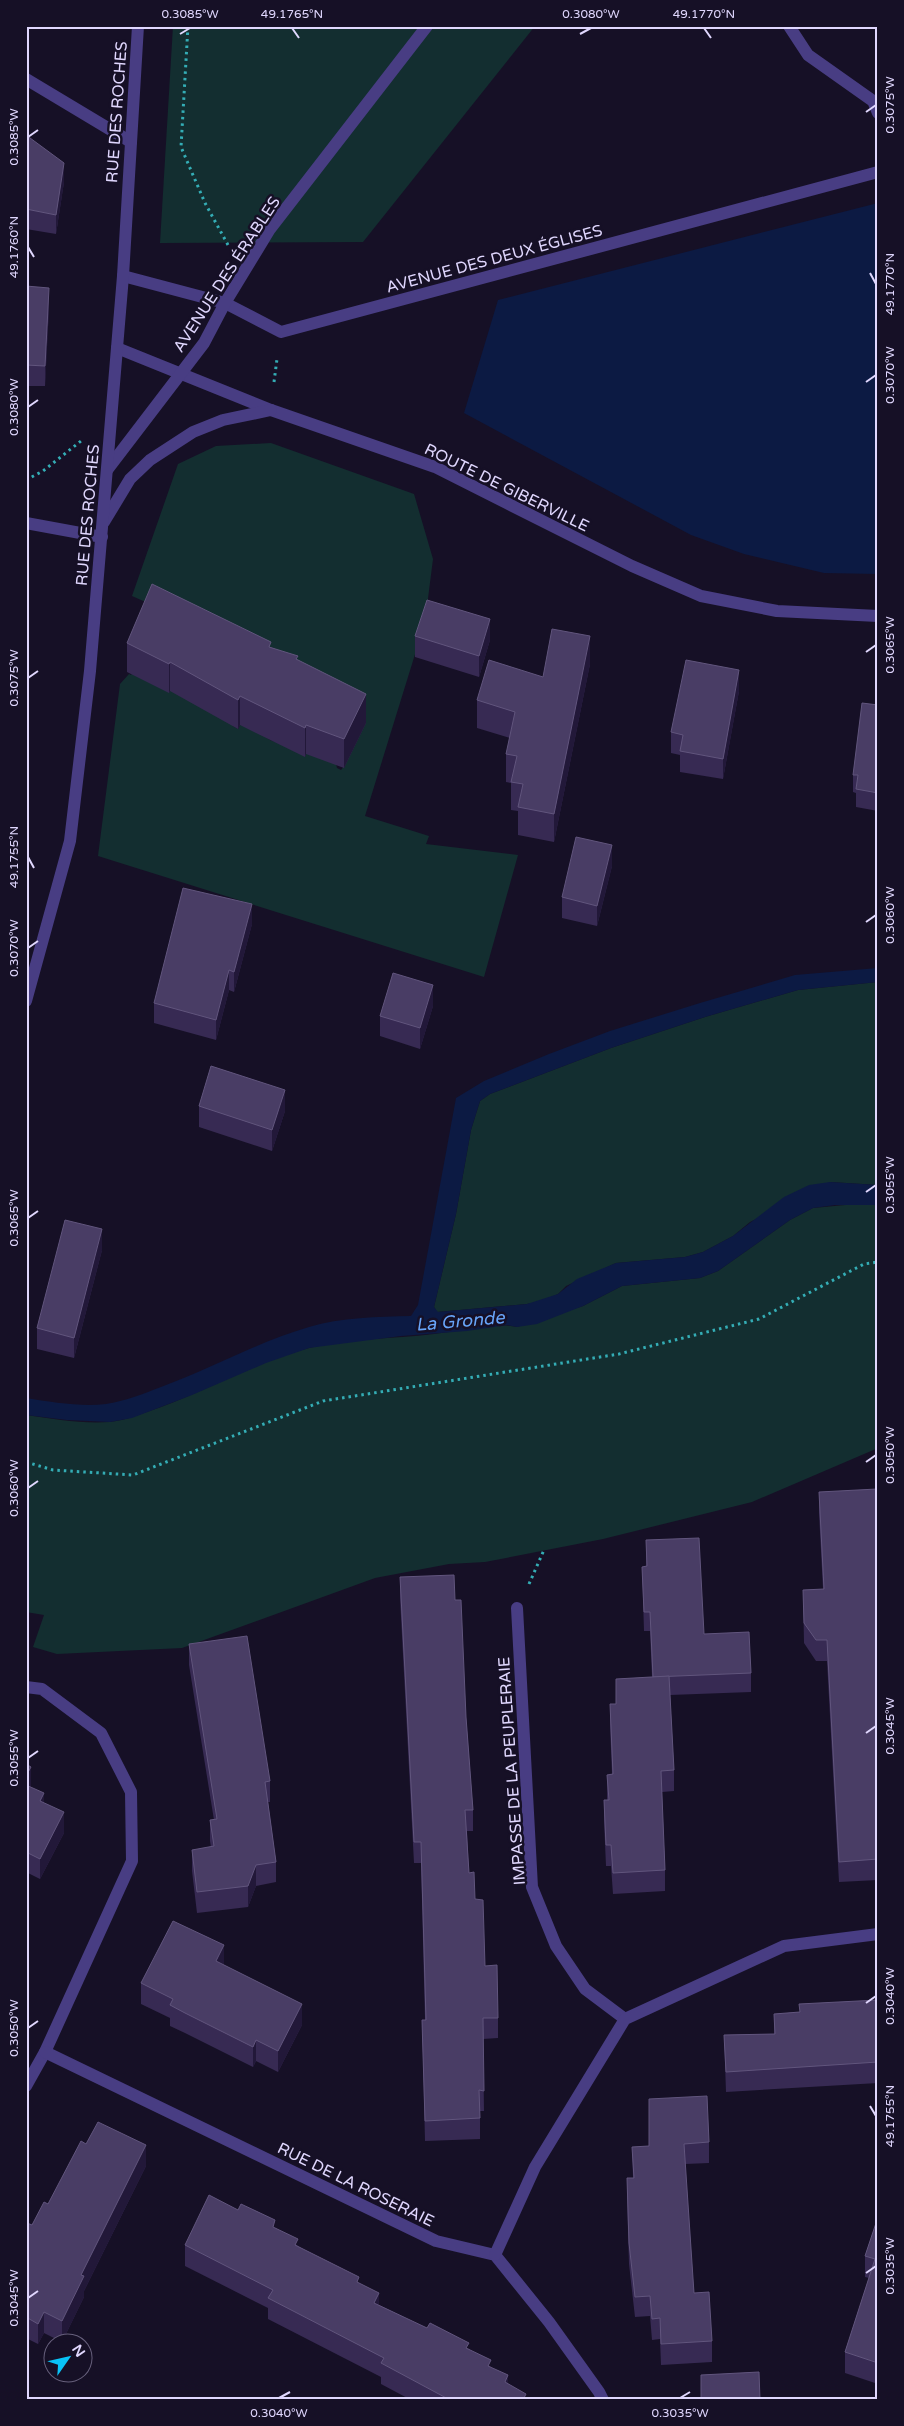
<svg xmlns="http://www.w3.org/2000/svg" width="904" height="2426" viewBox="0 0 904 2426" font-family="'Varela Round',sans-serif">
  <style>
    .green { fill: #132e30 }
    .water { fill: #0c1a43 }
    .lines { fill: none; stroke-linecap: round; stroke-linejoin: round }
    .path { stroke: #34adb5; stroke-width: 3; stroke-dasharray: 2.5 4; stroke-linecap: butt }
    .minor { stroke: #483d83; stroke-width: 12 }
    .wall { fill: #372a53 }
    .shaded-wall { fill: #221839 }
    .building { fill: #493d65; stroke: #61557d }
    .ticks { fill: none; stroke: #e0d7fe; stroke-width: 2 }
    .labels { text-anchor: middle; stroke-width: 5; stroke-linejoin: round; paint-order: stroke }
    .street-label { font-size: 16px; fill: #e0d7fe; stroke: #161026 }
    .water-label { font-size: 18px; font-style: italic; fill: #68a5fa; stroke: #161026 }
    .neatline { fill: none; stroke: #e0d7fe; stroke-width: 2 }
    .ticks-label { font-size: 12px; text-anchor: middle; fill: #e0d7fe }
  </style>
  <rect width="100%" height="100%" fill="#161026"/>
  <g class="green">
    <polygon points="173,26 535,26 363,242 160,243"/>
    <polygon points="271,443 414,494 433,559 425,622 365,816 429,836 426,844 518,855 484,977 98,856 120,684 129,674 131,675 134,671 235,721 233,726 238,729 242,722 270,740 336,764 337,768 341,770 346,764 159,608 132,596 178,464 216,446"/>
    <polygon points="878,982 878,1185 830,1182 750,1222 733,1236 703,1252 685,1257 616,1263 566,1286 558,1294 542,1301 527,1304 437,1312 434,1307 456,1214 471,1130 480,1101 490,1094 611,1048 705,1017 798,990"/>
    <path d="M867 1203 878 1205V1448L752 1502 603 1539 485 1562 449 1564 375 1578 182 1648 57 1654 33 1647 44 1615 26 1612V1415C53 1419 82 1424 110 1422 127 1420 144 1413 161 1407 210 1389 258 1361 309 1348 350 1338 392 1339 434 1334 456 1332 496 1322 517 1327L583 1306 622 1286 700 1278 718 1271 790 1220 813 1208Z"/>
  </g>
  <g class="water">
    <polygon points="878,203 878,574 824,573 744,554 691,535 464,413 498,300"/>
    <path d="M878 968V982L798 990 705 1017 611 1048 490 1094 480 1101 471 1130 456 1214 434 1307 438 1312 527 1304 558 1294 577 1279 616 1263 685 1257 703 1252 733 1236 784 1197 809 1185 830 1182 878 1185V1205H835L813 1208 790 1220 718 1271 700 1278 622 1286 583 1306 537 1324 517 1327 507 1325 467 1331 401 1336 309 1348 266 1363 192 1395 132 1418 110 1422 67 1420 26 1415V1398C51 1402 81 1407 106 1404 125 1401 143 1394 161 1387 211 1369 257 1342 309 1327 341 1317 378 1317 411 1316L418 1305 456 1098 484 1081 549 1054 610 1031 700 1003 795 975Z"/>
  </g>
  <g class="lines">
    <g class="path">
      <polyline points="188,26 181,147 205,203 228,245"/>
      <polyline points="274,382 277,359"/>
      <polyline points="26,480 43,471 81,441"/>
      <polyline points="26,1462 53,1470 133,1475 323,1401 619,1354 759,1319 864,1264 878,1262"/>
      <polyline points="529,1584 544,1550"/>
    </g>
    <g class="minor">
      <polyline points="789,26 808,55 873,101 878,113"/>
      <polyline points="26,79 131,142"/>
      <polyline points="123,276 225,303 281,332 878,172"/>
      <polyline points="117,348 271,410 435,467 632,566 701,596 777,611 878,616"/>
      <polyline points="107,470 204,343 225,303 270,229 427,26"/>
      <polyline points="104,522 130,479 150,460 193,432 223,420 271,410"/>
      <polyline points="26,523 102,537"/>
      <polyline points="26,1001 70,841 90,671 123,276 138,26"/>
      <polyline points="517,1608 532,1887 556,1946 585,1989 625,2019"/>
      <polyline points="26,1687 42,1689 101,1733 131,1792 132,1861 45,2052 26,2086"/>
      <polyline points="45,2052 436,2241 495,2255 549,2322 599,2392 603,2400"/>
      <polyline points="495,2255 535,2167 625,2019 784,1946 878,1934"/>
    </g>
  </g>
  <g class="wall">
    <polygon points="26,135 64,182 56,234 26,229"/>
    <polygon points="26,286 49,308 45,386 26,386"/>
    <polygon points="415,636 490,640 479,677 415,657"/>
    <polygon points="127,643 271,647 298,660 366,723 344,768 306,754 305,757 240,725 238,729 170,691 169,693 127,672"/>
    <polygon points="590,664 554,842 518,835 518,811 511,810 511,783 506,782 506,754 510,738 477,728 477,700 543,677"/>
    <polygon points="739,691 723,779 680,772 680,755 671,753 671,732"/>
    <polygon points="878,705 878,811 856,807 856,793 853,792 853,775"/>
    <polygon points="612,866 597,926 562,918 562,897"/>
    <polygon points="252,924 234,992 229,990 216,1040 154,1023 154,1003"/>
    <polygon points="433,1006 420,1049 380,1036 380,1016"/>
    <polygon points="199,1106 285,1111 272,1151 199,1127"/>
    <polygon points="102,1250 74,1358 37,1349 37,1328"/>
    <polygon points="819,1492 878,1514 878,1880 839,1882 827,1661 816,1661 804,1643 803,1590 823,1589 819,1513"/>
    <polygon points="646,1540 704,1634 751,1673 751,1692 670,1695 674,1770 674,1791 662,1792 665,1870 665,1891 613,1894 611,1866 606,1866 604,1821 604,1800 607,1800 607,1775 612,1774 610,1725 610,1704 616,1704 616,1679 652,1677 650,1631 644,1631 642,1567 646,1566"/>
    <polygon points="400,1577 455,1600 466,1717 473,1810 473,1831 467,1831 469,1873 475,1899 485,1966 498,2018 498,2038 483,2039 484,2111 480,2111 480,2139 425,2141 422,2020 425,2020 421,1863 414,1863 400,1598"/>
    <polygon points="189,1644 270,1781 270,1802 268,1802 276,1862 276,1882 256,1886 248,1907 197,1913 192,1871 192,1850 211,1847 210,1841 210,1820 214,1820 189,1665"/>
    <polygon points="26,1764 31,1787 44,1803 64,1833 40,1879 26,1872"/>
    <polygon points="224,1965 302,2025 278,2072 256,2061 253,2067 185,2033 170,2026 170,2018 141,2004 141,1983"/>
    <polygon points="878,2000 878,2083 726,2092 724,2035 774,2034 774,2014 799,2012"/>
    <polygon points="709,2142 709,2163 685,2164 694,2293 712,2341 712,2362 661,2365 660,2339 652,2340 650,2316 635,2317 629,2264 627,2199 627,2178 633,2178 632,2147"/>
    <polygon points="86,2144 146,2166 84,2291 84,2297 62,2342 44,2333 38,2344 26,2338 26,2224 32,2225 48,2204"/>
    <polygon points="878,2217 878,2384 845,2373 845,2352 869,2278 865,2277 865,2256"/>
    <polygon points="275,2228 298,2246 359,2284 379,2305 469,2349 491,2367 508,2384 526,2400 411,2400 381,2384 381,2377 268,2319 268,2308 185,2266 185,2245"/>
  </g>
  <g class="shaded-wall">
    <polygon points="64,163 64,182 56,234 56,215"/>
    <polygon points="49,288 49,308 45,386 45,366"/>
    <polygon points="490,619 490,640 479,677 479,656"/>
    <polygon points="590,636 590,664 554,842 554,814"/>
    <polygon points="170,662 170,691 169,693 169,664"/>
    <polygon points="739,670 739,691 723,779 723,759"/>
    <polygon points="366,694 366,723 344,768 344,739"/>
    <polygon points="240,696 240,725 238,729 238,700"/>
    <polygon points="306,725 306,754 305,757 305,728"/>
    <polygon points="612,845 612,866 597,926 597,906"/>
    <polygon points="252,904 252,924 234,992 234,972"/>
    <polygon points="229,970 229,990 216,1040 216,1020"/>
    <polygon points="433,985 433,1006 420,1049 420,1028"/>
    <polygon points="285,1090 285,1111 272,1151 272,1130"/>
    <polygon points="102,1229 102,1250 74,1358 74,1338"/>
    <polygon points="31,1767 31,1787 26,1797 26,1776"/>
    <polygon points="44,1793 44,1814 40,1801"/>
    <polygon points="64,1812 64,1833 40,1879 40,1859"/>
    <polygon points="256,1865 256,1886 248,1907 248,1886"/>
    <polygon points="224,1945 224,1965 216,1961"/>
    <polygon points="302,2004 302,2025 278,2072 278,2051"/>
    <polygon points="256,2040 256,2061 253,2067 253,2047"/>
    <polygon points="146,2145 146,2166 84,2291 84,2297 62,2342 62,2321 81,2275"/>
    <polygon points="379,2293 379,2314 374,2303"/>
    <polygon points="44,2312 44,2333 38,2344 38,2324"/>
    <polygon points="508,2375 508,2396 505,2382"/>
  </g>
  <g class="building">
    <polygon points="26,135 64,163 56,215 26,209"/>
    <polygon points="26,286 49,288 45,366 26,365"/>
    <polygon points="152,584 271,642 269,647 298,656 296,659 366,694 344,739 306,725 305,728 240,696 238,700 170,662 169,664 127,643"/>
    <polygon points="427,600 490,619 479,656 415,636"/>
    <polygon points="552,629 590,636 554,814 518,807 523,784 511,782 517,756 506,754 515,712 477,700 489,660 543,677"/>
    <polygon points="686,660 739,670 723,759 680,751 683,735 671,732"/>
    <polygon points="862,703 878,705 878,793 856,789 858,775 853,775"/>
    <polygon points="576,837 612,845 597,906 562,897"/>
    <polygon points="183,888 252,904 234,972 229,970 216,1020 154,1003"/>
    <polygon points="393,973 433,985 420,1028 380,1016"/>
    <polygon points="211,1066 285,1090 272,1130 199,1106"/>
    <polygon points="65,1220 102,1229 74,1338 37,1328"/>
    <polygon points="877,1489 878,1514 878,1607 877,1607 878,1623 878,1859 839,1862 827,1640 816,1640 804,1623 803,1590 824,1589 819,1492"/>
    <polygon points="699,1538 704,1634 749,1632 751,1673 653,1677 650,1612 644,1612 642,1567 647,1566 646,1540"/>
    <polygon points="454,1575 455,1600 461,1600 466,1717 473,1810 465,1810 469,1873 474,1872 475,1899 483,1900 485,1966 497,1965 498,2018 483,2018 484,2091 479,2090 480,2118 425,2121 422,2020 426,2020 421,1842 414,1842 400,1577"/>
    <polygon points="247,1636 270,1781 265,1782 276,1862 256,1865 248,1886 197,1892 192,1850 214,1846 210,1820 217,1819 189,1644"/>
    <polygon points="669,1676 674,1770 661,1771 665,1870 613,1873 611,1845 606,1845 604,1800 609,1800 607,1775 613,1774 610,1704 616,1704 616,1679"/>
    <polygon points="26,1764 31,1767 26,1776"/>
    <polygon points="26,1785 44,1793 40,1801 64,1812 40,1859 26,1852"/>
    <polygon points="173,1921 224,1945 216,1961 302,2004 278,2051 256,2040 253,2047 185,2013 170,2005 173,1999 141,1983"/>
    <polygon points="878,2000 878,2062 726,2072 724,2035 775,2034 774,2014 800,2012 799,2004"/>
    <polygon points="707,2096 709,2142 684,2144 694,2293 709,2292 712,2341 661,2344 660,2318 652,2319 650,2296 635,2297 629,2243 627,2178 634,2178 632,2147 649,2146 649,2099"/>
    <polygon points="98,2122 146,2145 81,2275 84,2276 62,2321 44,2312 38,2324 26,2317 26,2224 27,2223 32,2225 44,2202 48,2204 81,2141 86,2144"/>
    <polygon points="209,2195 238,2210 241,2204 275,2220 273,2227 298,2239 295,2245 359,2277 357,2282 379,2293 374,2303 427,2328 430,2323 469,2343 466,2348 491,2360 488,2366 508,2375 505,2382 526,2394 523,2400 450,2400 381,2363 384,2358 268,2298 273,2290 185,2245"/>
    <polygon points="878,2217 878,2363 845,2352 875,2259 865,2256"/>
    <polygon points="759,2372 760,2400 701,2400 701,2375"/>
  </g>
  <path class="ticks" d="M292 28 299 38M704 28 711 38M180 34 190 28M580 34 591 28M866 112 876 105M28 137 38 130M28 247 34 257M870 273 876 284M866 382 876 375M28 407 38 400M866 652 876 645M28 678 38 671M28 857 34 868M866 922 876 915M28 948 38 941M866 1192 876 1185M28 1218 38 1211M866 1462 876 1455M28 1488 38 1481M866 1733 876 1726M28 1758 38 1751M866 2003 876 1996M28 2028 38 2021M870 2106 876 2116M866 2273 876 2266M28 2298 38 2291M279 2398 290 2392M680 2398 690 2392"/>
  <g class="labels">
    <g class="street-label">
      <text transform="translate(116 112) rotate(-86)" y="6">RUE DES ROCHES</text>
      <text transform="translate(494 258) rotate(-15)" y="6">AVENUE DES DEUX ÉGLISES</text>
      <text transform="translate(226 274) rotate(-57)" y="6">AVENUE DES ÉRABLES</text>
      <text transform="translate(507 487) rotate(26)" y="6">ROUTE DE GIBERVILLE</text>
      <text transform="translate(87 515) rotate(-85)" y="6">RUE DES ROCHES</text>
      <text transform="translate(511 1771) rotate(-94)" y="6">IMPASSE DE LA PEUPLERAIE</text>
      <text transform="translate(356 2184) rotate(26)" y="6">RUE DE LA ROSERAIE</text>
    </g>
    <g class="water-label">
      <text transform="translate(460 1321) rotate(-5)" y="6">La Gronde</text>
    </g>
  </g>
  <rect width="904" height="2426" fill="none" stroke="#161026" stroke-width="55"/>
  <g transform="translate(68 2358) rotate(56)"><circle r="24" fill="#161026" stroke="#67607c"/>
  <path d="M0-4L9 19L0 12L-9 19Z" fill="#09c3f7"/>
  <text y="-8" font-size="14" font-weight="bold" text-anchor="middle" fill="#e0d7fe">N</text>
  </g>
  <rect x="28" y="28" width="848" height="2370" class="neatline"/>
  <g class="ticks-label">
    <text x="190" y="18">0.3085°W</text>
    <text x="292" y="18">49.1765°N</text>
    <text x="591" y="18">0.3080°W</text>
    <text x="704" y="18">49.1770°N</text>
    <text transform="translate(890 105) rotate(-90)" y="4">0.3075°W</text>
    <text transform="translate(14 137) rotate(-90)" y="4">0.3085°W</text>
    <text transform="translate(14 247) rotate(-90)" y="4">49.1760°N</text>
    <text transform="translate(890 284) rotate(-90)" y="4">49.1770°N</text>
    <text transform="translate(890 375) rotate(-90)" y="4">0.3070°W</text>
    <text transform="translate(14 407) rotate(-90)" y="4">0.3080°W</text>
    <text transform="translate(890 645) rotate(-90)" y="4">0.3065°W</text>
    <text transform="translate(14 678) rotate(-90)" y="4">0.3075°W</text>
    <text transform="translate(14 857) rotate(-90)" y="4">49.1755°N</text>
    <text transform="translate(890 915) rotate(-90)" y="4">0.3060°W</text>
    <text transform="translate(14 948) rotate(-90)" y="4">0.3070°W</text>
    <text transform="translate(890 1185) rotate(-90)" y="4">0.3055°W</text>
    <text transform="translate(14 1218) rotate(-90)" y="4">0.3065°W</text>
    <text transform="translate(890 1455) rotate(-90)" y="4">0.3050°W</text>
    <text transform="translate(14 1488) rotate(-90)" y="4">0.3060°W</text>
    <text transform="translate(890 1726) rotate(-90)" y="4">0.3045°W</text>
    <text transform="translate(14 1758) rotate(-90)" y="4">0.3055°W</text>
    <text transform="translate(890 1996) rotate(-90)" y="4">0.3040°W</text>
    <text transform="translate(14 2028) rotate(-90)" y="4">0.3050°W</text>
    <text transform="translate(890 2116) rotate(-90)" y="4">49.1755°N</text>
    <text transform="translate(890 2266) rotate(-90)" y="4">0.3035°W</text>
    <text transform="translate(14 2298) rotate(-90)" y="4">0.3045°W</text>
    <text x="279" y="2417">0.3040°W</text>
    <text x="680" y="2417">0.3035°W</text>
  </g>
</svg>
